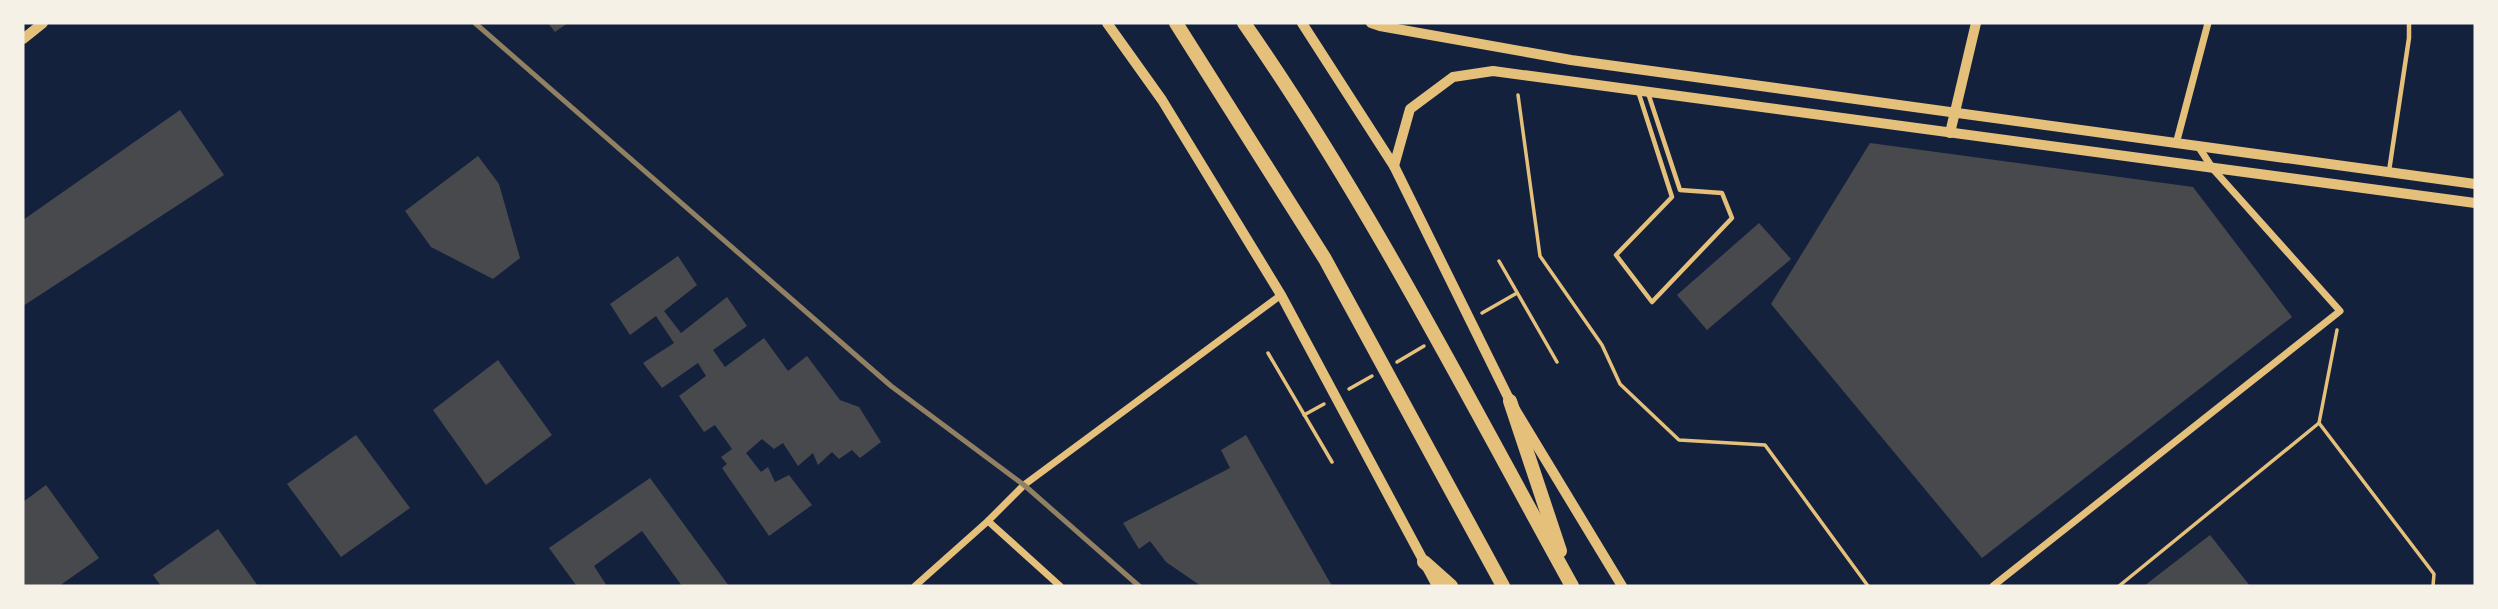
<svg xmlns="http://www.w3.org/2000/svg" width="2498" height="609" viewBox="0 0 2498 609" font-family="'Public Sans',sans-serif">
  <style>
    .building { fill: #48494c }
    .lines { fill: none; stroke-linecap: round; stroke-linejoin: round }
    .path { stroke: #e5c07b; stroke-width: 3.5 }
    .service { stroke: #e5c07b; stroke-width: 4.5 }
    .minor { stroke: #e5c07b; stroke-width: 7 }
    .tertiary { stroke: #e5c07b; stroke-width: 10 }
    .trunk { stroke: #e5c07b; stroke-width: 14 }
    .rail { stroke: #918062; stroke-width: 5 }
  </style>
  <rect width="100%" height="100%" fill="#14213d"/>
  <g class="building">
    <polygon points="548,23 568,23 555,32"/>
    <polygon points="180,110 224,175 23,306 23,220"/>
    <polygon points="1870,143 2193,187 2292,317 1982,558 1771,304"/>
    <polygon points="478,156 499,184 520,258 493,279 431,247 405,211"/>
    <polygon points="1759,223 1791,259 1707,330 1677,295"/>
    <polygon points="678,256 697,285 664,311 681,333 727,297 747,326 713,350 725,367 764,338 788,371 807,356 840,400 859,407 881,442 860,458 852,450 839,459 832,452 818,465 813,453 798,466 783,443 774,449 762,439 746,453 761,472 768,467 775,482 789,475 812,505 769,536 722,468 727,464 721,457 732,449 715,425 704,432 679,396 706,376 698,363 662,388 643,363 674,343 656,316 630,335 610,304"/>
    <polygon points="498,360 552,435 486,485 433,410"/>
    <polygon points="356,435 410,508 341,557 287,484"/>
    <polygon points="1246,435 1332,586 1201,586 1166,562 1150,541 1139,549 1123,523 1230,468 1221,450"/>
    <polygon points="650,478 729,586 682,586 642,531 594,566 607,586 574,586 576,585 549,548"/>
    <polygon points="46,485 99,558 59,586 24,586 23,502"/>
    <polygon points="218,529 258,586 161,586 153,575"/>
    <polygon points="2210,535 2250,586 2144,586"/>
  </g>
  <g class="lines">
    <g class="path">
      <polyline points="1518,95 1540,256 1602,345 1620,384 1679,440 1765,445 1868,586"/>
      <polyline points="1499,261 1557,362"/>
      <polyline points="1482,313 1517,293"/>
      <polyline points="2337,330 2319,423 2434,574 2433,586"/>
      <polyline points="1268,353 1332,462"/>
      <polyline points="1397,362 1424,346"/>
      <polyline points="1349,389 1372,376"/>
      <polyline points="1304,415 1324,404"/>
      <polyline points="2119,586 2319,423"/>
    </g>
    <g class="service">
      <polyline points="1638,91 1672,197 1616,255 1652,302 1732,218 1722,193 1680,190 1648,93"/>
      <polyline points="2389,171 2409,38 2409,23"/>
    </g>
    <g class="minor">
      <polyline points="2176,144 2208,23"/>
      <polyline points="988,521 1060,586"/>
      <polyline points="915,586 988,521 1024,485 1281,295"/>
      <polyline points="1993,586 2340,311 2213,169 2198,146"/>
    </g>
    <g class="tertiary">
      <polyline points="1107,23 1162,100 1281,295 1437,586"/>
      <polyline points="1302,23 1394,166 1510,401 1622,586"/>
      <polyline points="1371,23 1380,26 1571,60 2475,184"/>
      <polyline points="23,39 43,23"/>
      <polyline points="1950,133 1976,23"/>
      <polyline points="1394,166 1410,109 1453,77 1493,71 2475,203"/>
    </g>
    <g class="trunk">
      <polyline points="1176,23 1325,259 1503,586"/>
      <path d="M1244 23C1368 201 1467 396 1572 586"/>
      <polyline points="1510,401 1560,551"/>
      <polyline points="1424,562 1451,586"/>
    </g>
    <polyline class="rail" points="475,23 891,386 1024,485 1139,586"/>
  </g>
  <rect width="2498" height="609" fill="none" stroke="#f6f1e7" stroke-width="49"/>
</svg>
